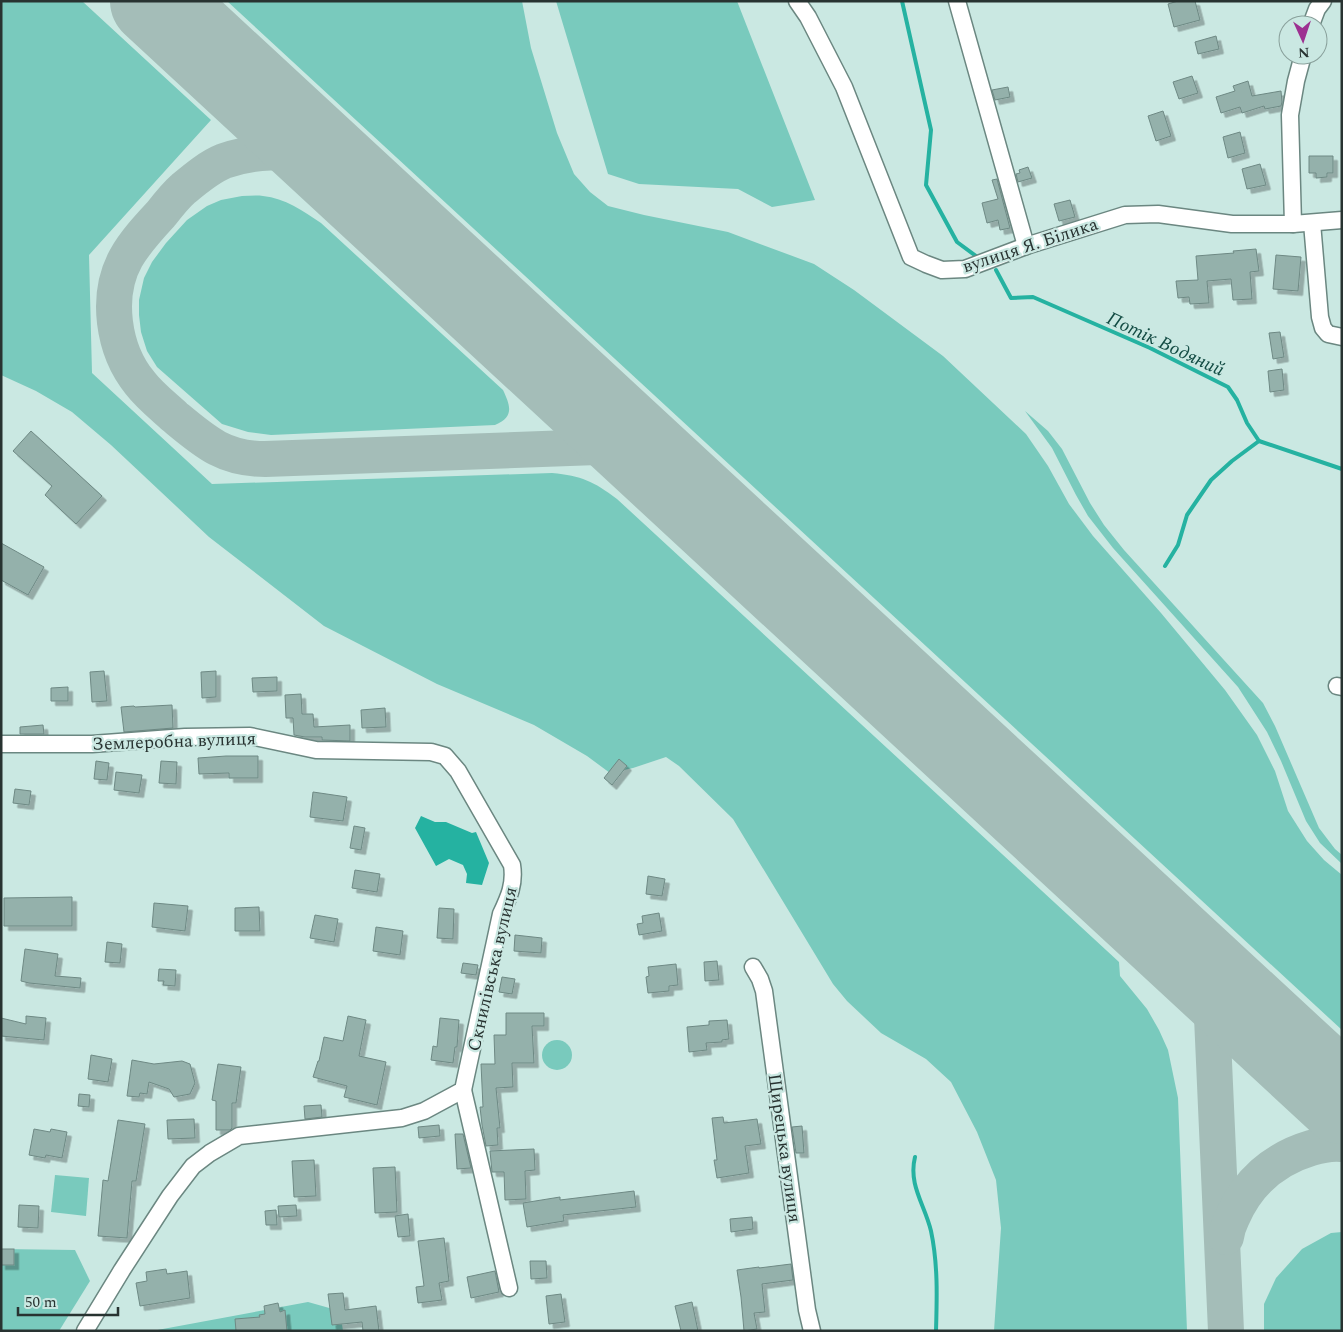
<svg xmlns="http://www.w3.org/2000/svg" width="1343" height="1332" viewBox="0 0 1343 1332" font-family="Spectral,serif">
  <style>
    .green { fill: #79cabd }
    .water { fill: #25b2a1 }
    .lines { fill: none; stroke-linecap: round; stroke-linejoin: round }
    .stream { stroke: #25b2a1; stroke-width: 4 }
    .taxiway { stroke: #a4bdb8; stroke-width: 36 }
    .runway { stroke: #a4bdb8; stroke-width: 90 }
    .building { fill: #94b1ab; stroke: #6e8984; filter: url(#shadow) }
    .minor-casing { stroke: #6b8781; stroke-width: 19 }
    .minor { stroke: #fff; stroke-width: 16 }
    .labels { text-anchor: middle; stroke-width: 4.5; stroke-linejoin: round; paint-order: stroke }
    .street-label { font-size: 18px; fill: #283331; stroke: #cae8e2 }
    .water-label { font-size: 19px; font-style: italic; fill: #124b43; stroke: #cae8e2 }
  </style>
  <defs>
    <filter id="shadow"><feDropShadow dx="4.5" dy="4.5" stdDeviation="0" flood-color="#0004"/></filter>
  </defs>
  <rect width="100%" height="100%" fill="#cae8e2"/>
  <g class="green">
    <path d="M1 1H82L211 120 89 255 92 373 212 484 552 473C582 476 593 481 617 499L1119 962 1120 976 1147 1009 1159 1030 1168 1050 1178 1098 1187 1331H994L1001 1228 996 1180 977 1132 951 1082 926 1059 881 1033 847 1001 833 984 733 819 679 766 666 757 633 768 610 773 587 756 534 725 437 684 324 626 209 537 111 445 72 412 36 391 1 375Z"/>
    <polygon points="227,1 522,1 531,48 557,133 574,174 590,192 608,206 644,215 728,232 814,264 854,290 943,356 1026,434 1048,466 1069,504 1093,536 1161,613 1225,690 1257,735 1275,771 1288,811 1307,841 1324,860 1342,875 1342,1030"/>
    <polygon points="556,1 737,1 815,200 772,207 738,189 639,184 608,174"/>
    <path d="M242 196C249 196 256 195 263 196 285 198 303 211 321 223L503 390C510 405 515 417 495 425L271 435 248 432 222 424 157 367 147 351 141 332 139 315V300L144 278 152 262 166 243 187 220 207 206 221 200Z"/>
    <polygon points="1025,411 1048,431 1062,449 1090,503 1104,525 1124,550 1263,703 1275,726 1319,828 1335,849 1342,855 1342,864 1320,843 1306,821 1281,761 1267,732 1238,687 1113,548 1088,516 1076,495 1052,448"/>
    <circle cx="557" cy="1055" r="15"/>
    <polygon points="55,1175 89,1178 86,1216 51,1212"/>
    <polygon points="1342,1232 1342,1331 1264,1331 1264,1304 1276,1278 1302,1249 1331,1233"/>
    <polygon points="1,1249 75,1250 90,1281 59,1331 1,1331"/>
    <polygon points="308,1302 340,1311 343,1331 152,1331"/>
  </g>
  <polygon class="water" points="421,816 435,822 446,822 472,833 476,832 489,863 482,885 466,883 467,874 463,865 449,859 436,866 415,828"/>
  <g class="lines">
    <g class="stream">
      <polyline points="902,1 931,130 926,185 957,242 980,259"/>
      <polyline points="996,270 1011,298 1033,297 1150,348 1228,387 1237,400 1247,423 1259,441 1342,469"/>
      <polyline points="1165,566 1178,545 1187,515 1211,480 1232,461 1259,441"/>
      <path d="M915 1157C908 1185 925 1205 931 1231 938 1264 937 1297 936 1331"/>
    </g>
    <g class="taxiway">
      <path d="M346 178C337 172 327 164 317 160 288 149 253 151 224 161 209 167 195 179 183 189 175 196 168 205 161 214 148 228 135 242 126 258 105 296 113 350 140 383 150 396 163 406 175 417 205 442 224 459 265 459L597 447C637 450 653 465 682 489"/>
      <path d="M1174 944C1194 967 1207 987 1212 1017L1226 1331"/>
      <path d="M1226 1237C1227 1230 1229 1224 1232 1218 1247 1183 1274 1159 1311 1148 1321 1145 1332 1143 1342 1144"/>
    </g>
    <polyline class="runway" points="155,1 1342,1099"/>
  </g>
  <g class="building">
    <polygon points="1178,1 1195,1 1200,20 1174,27 1168,4"/>
    <polygon points="1216,36 1219,49 1198,54 1195,42"/>
    <polygon points="1192,76 1198,93 1179,99 1173,82"/>
    <polygon points="1248,81 1252,96 1281,91 1282,102 1281,106 1265,109 1264,106 1242,113 1240,107 1221,113 1216,97 1235,91 1233,86"/>
    <polygon points="1008,87 1010,97 995,100 992,90"/>
    <polygon points="1163,111 1171,136 1156,141 1148,116"/>
    <polygon points="1240,132 1245,153 1228,158 1223,137"/>
    <polygon points="1309,156 1333,156 1333,173 1327,173 1327,177 1316,178 1316,173 1309,173"/>
    <polygon points="1260,164 1266,185 1247,189 1242,169"/>
    <polygon points="1028,167 1032,178 1018,182 1016,174 1020,173 1019,170"/>
    <polygon points="997,179 1010,228 1000,230 998,220 987,223 982,203 998,199 992,180"/>
    <polygon points="1070,200 1075,217 1059,221 1054,204"/>
    <polygon points="1256,249 1259,271 1250,272 1252,299 1233,300 1231,279 1207,281 1209,303 1190,304 1189,297 1178,298 1176,281 1198,280 1196,256 1234,253 1233,251"/>
    <polygon points="1276,255 1301,257 1298,291 1273,289"/>
    <polygon points="1280,332 1284,357 1273,359 1269,333"/>
    <polygon points="1282,369 1284,390 1270,392 1268,371"/>
    <polygon points="31,431 102,496 76,524 45,495 52,486 13,451"/>
    <polygon points="1,543 44,567 28,595 1,580"/>
    <polygon points="104,671 107,701 92,702 90,672"/>
    <polygon points="216,671 216,697 202,698 201,672"/>
    <polygon points="277,677 277,691 253,692 252,678"/>
    <polygon points="68,687 68,701 51,701 51,688"/>
    <polygon points="301,694 302,714 313,714 314,727 350,725 350,741 322,740 322,737 305,737 294,735 293,718 286,718 285,695"/>
    <polygon points="172,705 173,728 124,732 121,707 134,706 135,707"/>
    <polygon points="385,708 386,727 362,728 361,710"/>
    <polygon points="43,725 44,734 20,734 20,727"/>
    <polygon points="226,756 258,756 258,778 229,778 229,773 199,774 198,758"/>
    <polygon points="619,759 627,766 612,785 604,778"/>
    <polygon points="96,761 109,763 107,780 94,779"/>
    <polygon points="161,761 177,762 176,784 159,783"/>
    <polygon points="116,772 142,775 139,793 114,790"/>
    <polygon points="15,789 31,791 29,805 13,803"/>
    <polygon points="313,792 347,797 343,821 310,817"/>
    <polygon points="354,826 365,828 361,850 350,848"/>
    <polygon points="355,870 380,874 377,892 352,888"/>
    <polygon points="648,876 665,879 662,896 646,894"/>
    <polygon points="72,897 72,926 4,926 4,898"/>
    <polygon points="154,903 188,906 185,931 152,927"/>
    <polygon points="259,907 260,931 235,931 235,908"/>
    <polygon points="439,908 454,909 453,939 437,938"/>
    <polygon points="659,913 662,931 639,935 637,924 643,923 642,916"/>
    <polygon points="315,915 338,919 334,942 310,938"/>
    <polygon points="376,927 403,931 400,955 373,951"/>
    <polygon points="515,935 542,938 541,953 514,951"/>
    <polygon points="107,942 122,944 120,963 105,962"/>
    <polygon points="25,949 58,954 55,976 81,978 80,988 29,983 21,981"/>
    <polygon points="717,961 719,980 705,981 704,962"/>
    <polygon points="463,963 478,965 476,975 461,973"/>
    <polygon points="676,964 678,985 669,986 669,991 648,993 646,977 649,976 648,967"/>
    <polygon points="159,969 176,970 175,986 163,985 164,981 158,981"/>
    <polygon points="502,977 515,979 512,994 499,992"/>
    <polygon points="506,1013 544,1013 544,1026 532,1026 534,1063 512,1063 513,1087 496,1088 500,1128 497,1128 498,1145 486,1146 482,1125 480,1107 483,1107 481,1064 495,1064 494,1035 506,1035"/>
    <polygon points="26,1016 46,1018 44,1040 1,1036 1,1018 26,1024"/>
    <polygon points="348,1016 366,1020 359,1056 386,1062 377,1105 344,1097 347,1086 313,1077 318,1061 319,1061 324,1037 343,1041"/>
    <polygon points="440,1018 459,1020 457,1047 455,1047 453,1063 431,1060 433,1046 437,1047"/>
    <polygon points="727,1020 729,1039 722,1040 722,1042 706,1043 707,1050 689,1052 687,1027 709,1025 709,1021"/>
    <polygon points="91,1055 112,1059 108,1082 88,1079"/>
    <polygon points="132,1060 154,1064 182,1061 190,1064 195,1083 190,1094 174,1097 169,1089 149,1082 147,1094 140,1093 139,1097 127,1096"/>
    <polygon points="218,1064 241,1067 236,1103 232,1103 232,1128 230,1130 216,1130 216,1101 212,1100"/>
    <polygon points="79,1094 90,1095 89,1107 78,1106"/>
    <polygon points="321,1105 322,1117 305,1119 304,1106"/>
    <polygon points="723,1117 724,1123 757,1119 761,1144 745,1146 749,1173 717,1178 714,1160 717,1160 712,1118"/>
    <polygon points="194,1119 195,1138 168,1139 167,1120"/>
    <polygon points="118,1120 145,1124 136,1181 132,1181 127,1238 98,1236 103,1180 108,1181"/>
    <polygon points="439,1125 440,1136 419,1138 418,1127"/>
    <polygon points="802,1126 804,1153 796,1153 792,1127"/>
    <polygon points="34,1129 50,1132 51,1129 67,1132 62,1158 46,1155 45,1158 29,1155"/>
    <polygon points="455,1134 463,1134 471,1168 457,1169"/>
    <polygon points="534,1149 535,1170 525,1171 526,1199 505,1200 504,1172 492,1172 490,1151"/>
    <polygon points="314,1160 316,1196 294,1197 292,1161"/>
    <polygon points="395,1167 397,1212 375,1213 373,1168"/>
    <polygon points="634,1191 636,1207 563,1215 564,1221 527,1227 523,1203 560,1197 560,1200"/>
    <polygon points="19,1205 39,1206 38,1228 18,1227"/>
    <polygon points="296,1205 297,1216 279,1217 278,1206"/>
    <polygon points="276,1210 277,1225 266,1225 265,1211"/>
    <polygon points="408,1214 410,1236 398,1237 395,1216"/>
    <polygon points="752,1217 753,1229 731,1232 730,1219"/>
    <polygon points="444,1238 449,1281 439,1283 442,1300 418,1303 416,1287 424,1286 418,1241"/>
    <rect x="1" y="1249" width="13" height="16"/>
    <polygon points="530,1261 546,1261 547,1278 531,1279"/>
    <polygon points="791,1264 793,1280 762,1284 765,1312 754,1313 757,1329 744,1331 741,1297 737,1270 759,1267 759,1268"/>
    <polygon points="166,1269 167,1274 187,1271 190,1298 140,1306 136,1283 147,1281 146,1272"/>
    <polygon points="495,1271 499,1292 471,1298 467,1277"/>
    <polygon points="343,1293 345,1310 376,1306 379,1331 363,1331 362,1322 332,1325 328,1294"/>
    <polygon points="561,1294 565,1322 549,1324 546,1296"/>
    <polygon points="692,1302 698,1331 681,1331 675,1306"/>
    <polygon points="278,1303 280,1312 285,1310 287,1331 236,1331 235,1319 260,1317 259,1315 265,1314 264,1306"/>
  </g>
  <g class="lines">
    <g class="minor-casing">
      <g id="minor">
        <polyline points="797,1 808,17 844,87 911,257 926,264 942,270 965,269 1026,246 1125,215 1158,214 1232,224 1293,224 1342,220"/>
        <polyline points="957,1 1026,246"/>
        <polyline points="1311,25 1317,9 1323,1"/>
        <polyline points="1312,223 1320,317 1323,328 1328,334 1342,337"/>
        <polyline points="1293,224 1290,115 1296,81 1303,55"/>
        <polyline points="1337,686 1342,687"/>
        <path d="M1 744H92L185 737 250 736 316 750 431 752 445 756 458 771 512 865C515 884 509 897 501 914L463 1090 424 1111 402 1118 239 1136 210 1153 193 1166 170 1196 122 1270 85 1331"/>
        <polyline points="753,967 760,979 764,991 807,1310 812,1331"/>
        <polyline points="463,1090 509,1288"/>
      </g>
    </g>
    <use href="#minor" class="minor"/>
  </g>
  <g class="labels">
    <g class="street-label">
      <text transform="translate(1030 245) rotate(-18)" y="6">вулиця Я. Білика</text>
      <text transform="translate(174 741) rotate(-2)" y="6">Землеробна вулиця</text>
      <text transform="translate(492 969) rotate(-77)" y="6">Скнилівська вулиця</text>
      <text transform="translate(785 1148) rotate(82)" y="6">Щирецька вулиця</text>
    </g>
    <g class="water-label">
      <text transform="translate(1166 343) rotate(25)" y="7">Потік Водяний</text>
    </g>
  </g>
  <rect width="1343" height="1332" fill="none" stroke="#283331" stroke-width="5"/>
  <g transform="translate(1303 40) rotate(177)"><circle r="24" fill="#cae8e2" stroke="#89a09b"/>
  <path d="M0-4L9 19L0 12L-9 19Z" fill="#9d3191"/>
  <text y="-8" font-size="14" font-weight="bold" text-anchor="middle" fill="#283331">N</text>
  </g>
  <path d="M18 1307v8h100v-8" fill="none" stroke="#283331" stroke-width="2.5"/>
  <text x="25" y="1307" font-size="15" fill="#283331" stroke="#cae8e2" stroke-width="4" paint-order="stroke">50 m</text>
</svg>
